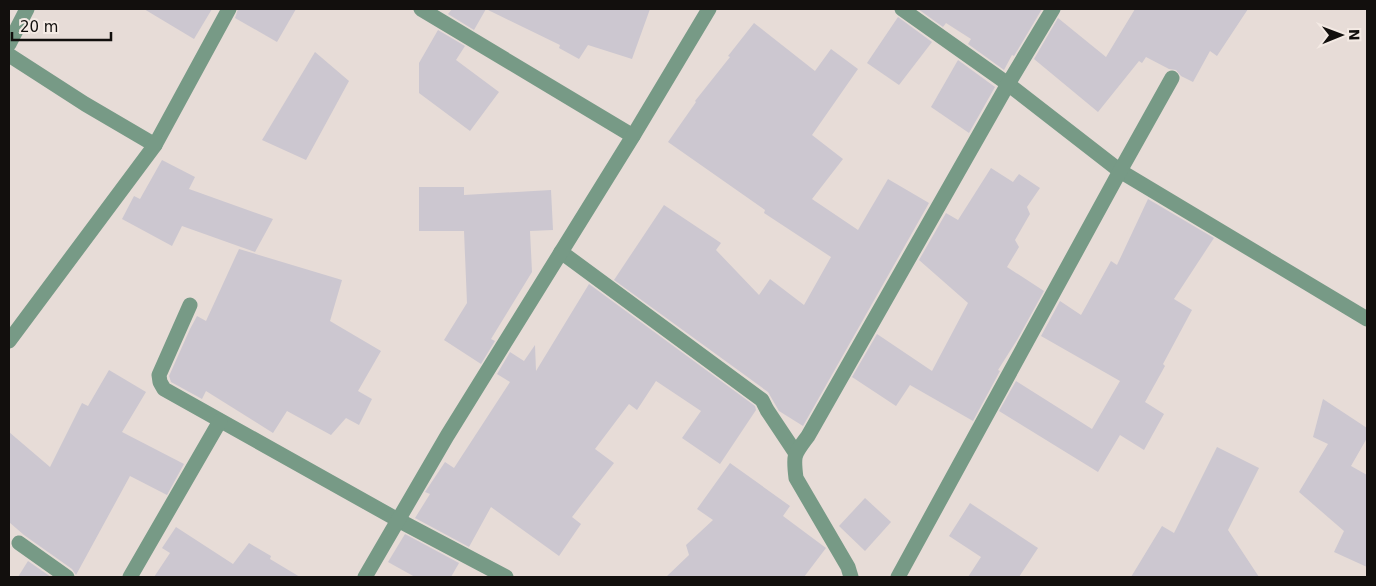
<svg xmlns="http://www.w3.org/2000/svg" width="1376" height="586" viewBox="0 0 1376 586" font-family="'DejaVu Sans',sans-serif">
  <style>
    .building { fill: #ccc7d0 }
    .lines { fill: none; stroke-linecap: round; stroke-linejoin: round }
    .minor { stroke: #779a86; stroke-width: 15 }
  </style>
  <rect width="100%" height="100%" fill="#e7dcd7"/>
  <g class="building">
    <polygon points="144,9 212,9 194,39"/>
    <polygon points="238,9 296,9 277,42 235,18"/>
    <polygon points="452,9 650,9 632,59 588,45 579,59 559,48 560,45 486,9 474,30 448,14"/>
    <polygon points="918,9 1042,9 1014,56 1012,55 1004,70 968,44 971,39 946,23 943,27"/>
    <polygon points="1135,9 1248,9 1217,56 1210,51 1193,82 1181,76 1176,70 1169,69 1146,57 1142,63 1139,61 1098,112 1034,59 1058,18 1106,57"/>
    <polygon points="898,17 932,42 899,85 867,63"/>
    <polygon points="754,23 815,71 831,49 858,69 812,135 843,159 812,199 858,230 888,179 929,203 803,426 779,411 768,392 614,280 664,205 721,243 716,250 759,295 770,279 804,305 831,257 764,213 765,210 668,142 696,102 695,101 730,57 728,56"/>
    <polygon points="438,30 465,46 456,60 499,92 470,131 419,93 419,63"/>
    <polygon points="315,52 349,81 306,160 262,140"/>
    <polygon points="958,60 995,87 969,133 931,107"/>
    <polygon points="162,160 195,177 189,189 273,219 255,252 182,226 172,246 122,219 134,196 140,199"/>
    <polygon points="991,168 1013,182 1019,174 1040,188 1027,207 1030,214 1015,240 1019,247 1007,267 1044,291 1017,340 998,370 1000,371 973,421 910,385 896,406 852,377 877,334 932,371 968,303 919,260 946,213 958,220"/>
    <polygon points="419,187 464,187 464,195 551,190 553,230 530,231 532,272 491,339 495,341 481,364 444,340 467,303 464,231 419,231"/>
    <polygon points="1148,199 1214,238 1174,299 1192,310 1163,364 1165,366 1145,402 1164,414 1144,450 1120,435 1098,472 999,411 1016,381 1092,429 1120,381 1041,336 1060,301 1081,315 1111,261 1117,265"/>
    <polygon points="239,249 342,280 330,321 381,351 358,391 372,399 359,425 346,418 331,435 287,411 273,433 206,391 202,399 171,382 169,376 190,329 197,316 206,321"/>
    <polygon points="589,284 755,406 756,410 720,464 682,438 701,411 656,381 637,410 629,404 595,449 614,463 572,517 581,524 559,556 491,507 469,547 415,518 430,494 425,492 445,462 454,468 510,382 497,374 510,352 524,361 535,345 536,371"/>
    <polygon points="109,370 146,392 122,432 184,464 167,495 130,476 76,575 72,569 24,535 9,522 9,432 50,467 82,403 88,406"/>
    <polygon points="1323,399 1367,428 1367,438 1351,466 1367,475 1367,567 1334,552 1344,531 1299,492 1328,444 1313,437"/>
    <polygon points="1217,447 1259,468 1228,530 1259,577 1131,577 1162,526 1174,533"/>
    <polygon points="730,463 790,506 783,516 826,548 804,577 666,577 689,555 686,545 713,520 697,509"/>
    <polygon points="865,498 891,522 865,551 839,526"/>
    <polygon points="970,503 1038,548 1019,577 968,577 981,557 949,536"/>
    <polygon points="176,527 233,564 249,543 271,556 270,559 300,577 154,577 170,553 162,548"/>
    <polygon points="405,534 459,563 451,577 415,577 388,562"/>
    <polygon points="28,561 51,577 18,577"/>
  </g>
  <g class="lines">
    <g class="minor">
      <polyline points="421,9 633,136"/>
      <polyline points="902,9 1008,84 1120,171 1367,319"/>
      <polyline points="9,44 27,9"/>
      <polyline points="9,55 85,104 155,145"/>
      <polyline points="561,252 762,400 767,410 795,452"/>
      <polyline points="190,305 159,375 160,382 164,389 398,520 506,577"/>
      <polyline points="9,341 155,145 229,9"/>
      <polyline points="19,543 67,577"/>
      <polyline points="130,577 220,421"/>
      <polyline points="365,577 447,436 633,136 709,9"/>
      <path d="M851 577 848 567 796 478C793 454 794 455 808 436L1008 84 1053 9"/>
      <polyline points="898,577 1120,171 1172,78"/>
    </g>
  </g>
  <rect width="1376" height="586" fill="none" stroke="#120f0d" stroke-width="20"/>
  <g transform="translate(1341 35) rotate(89)" stroke="#f4eae4" stroke-width="4" paint-order="stroke">
  <path d="M0-4L9 19L0 12L-9 19Z" fill="#120f0d"/>
  <text y="-8" font-size="14" font-weight="bold" text-anchor="middle" fill="#120f0d">N</text>
  </g>
  <path d="M12 32v8h99v-8" fill="none" stroke="#120f0d" stroke-width="2.5"/>
  <text x="20" y="32" font-size="15" fill="#120f0d" stroke="#f4eae4" stroke-width="4" paint-order="stroke">20 m</text>
</svg>
